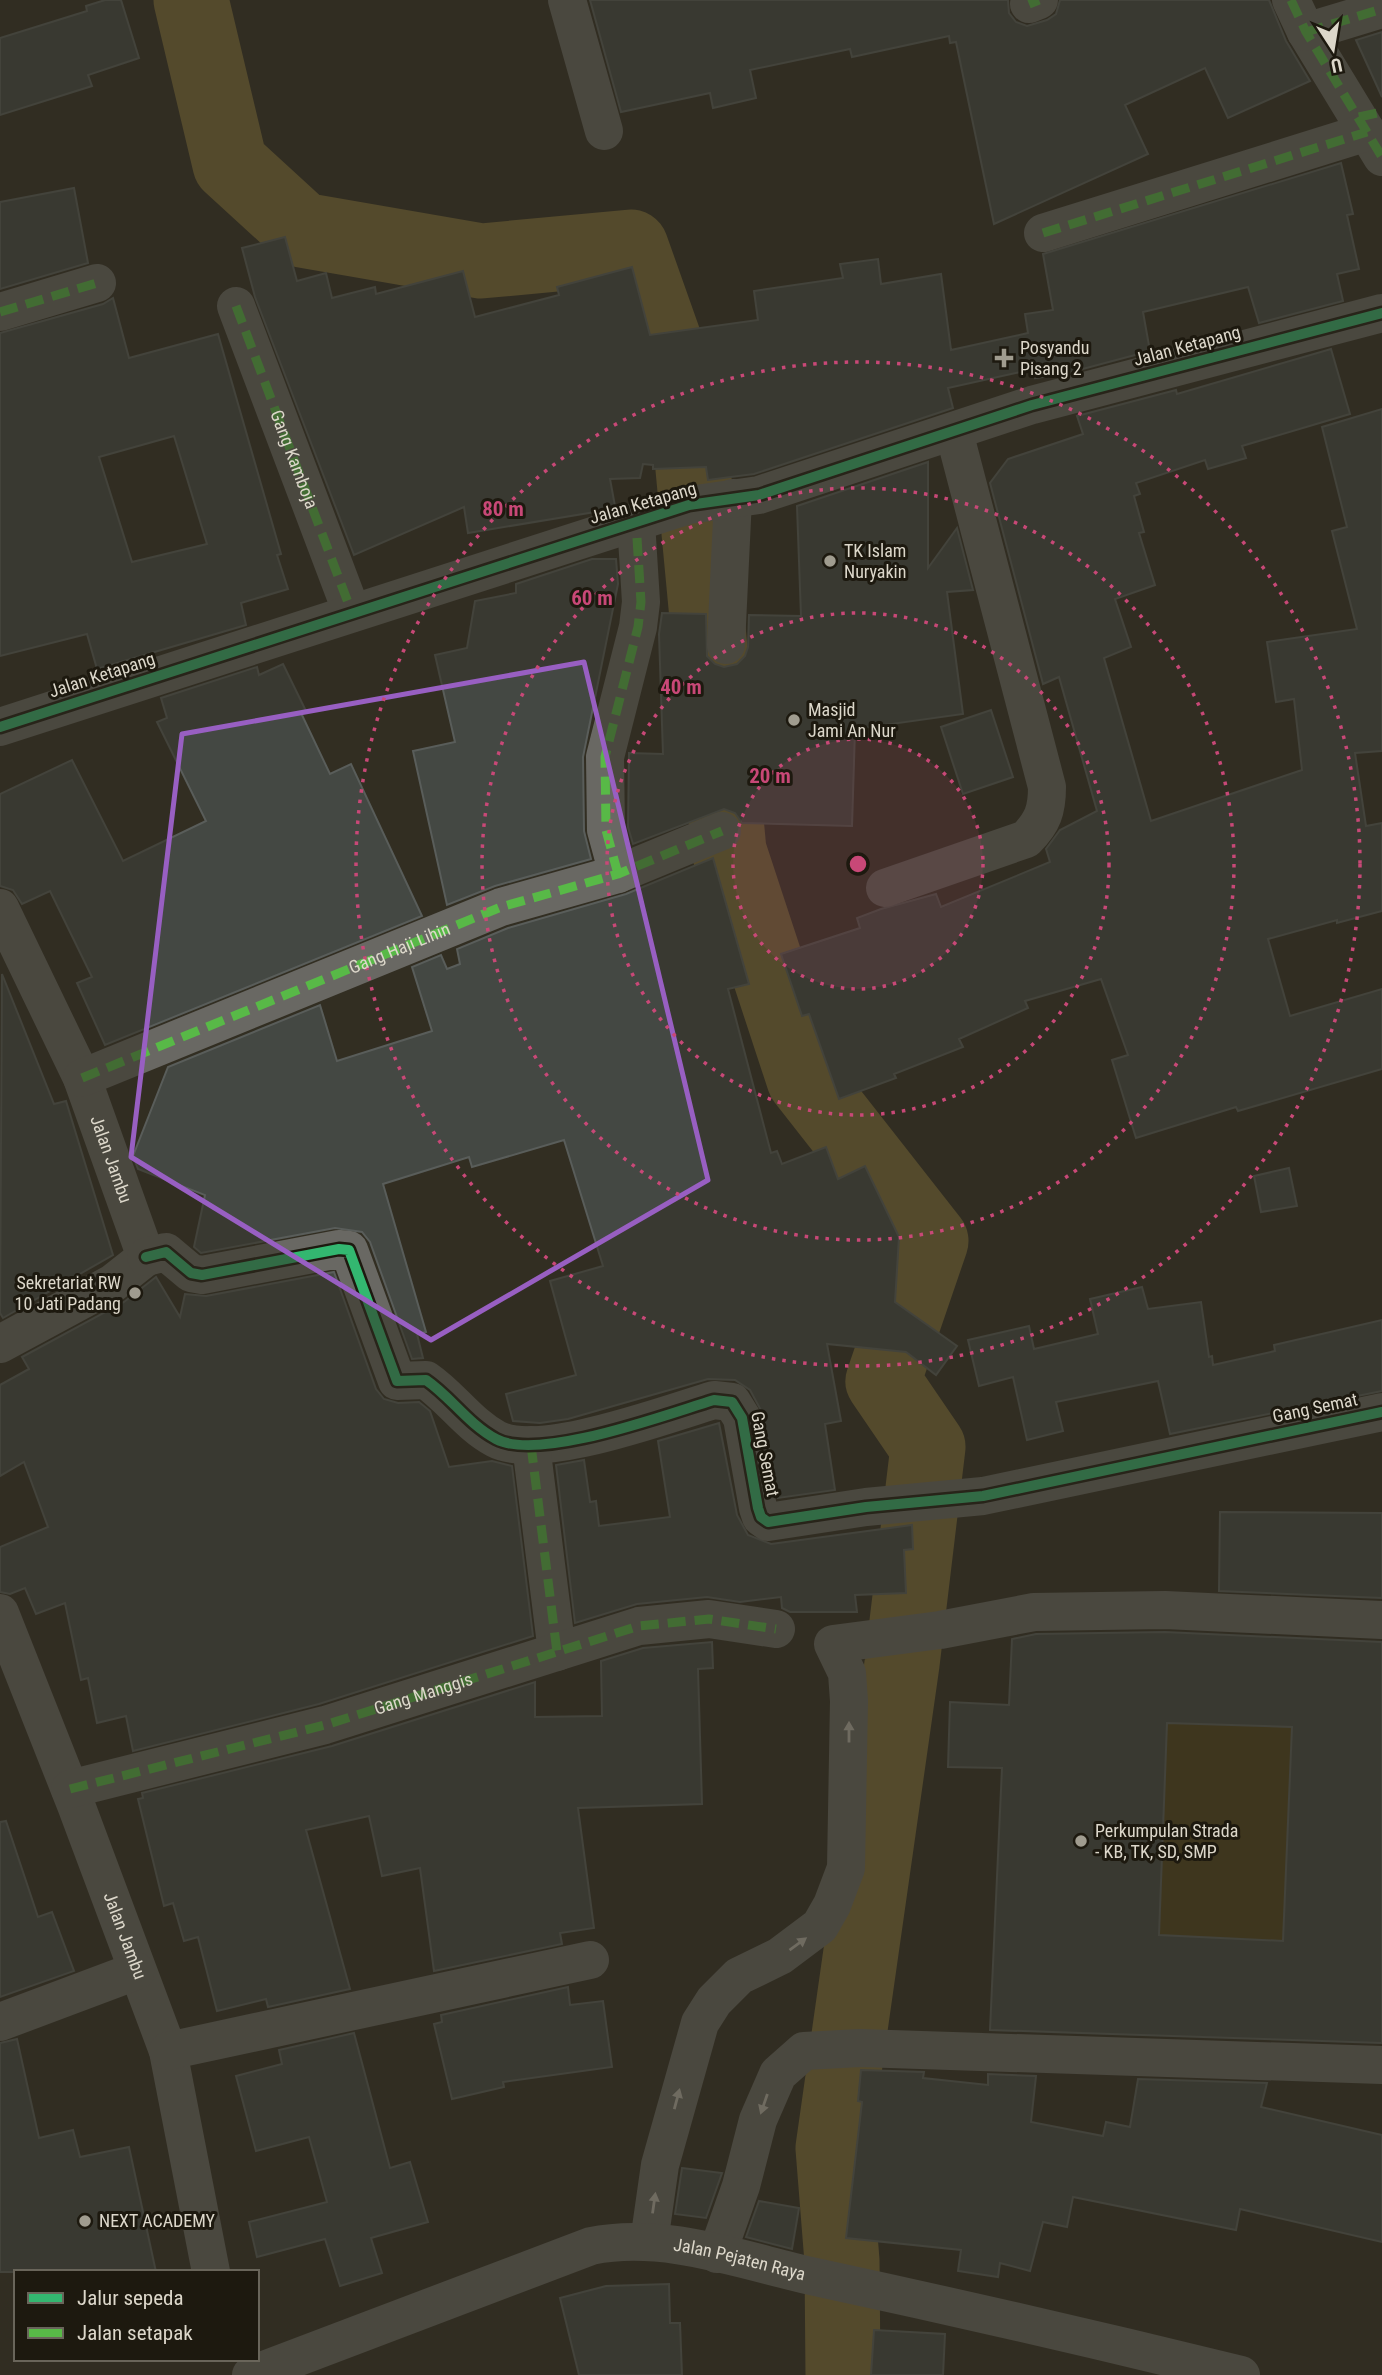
<svg xmlns="http://www.w3.org/2000/svg" width="1382" height="2375" viewBox="0 0 1382 2375" font-family="'Roboto Condensed',sans-serif">
  <style>
    .green { fill: #4f421a }
    .lines { fill: none; stroke-linecap: round; stroke-linejoin: round }
    .river { stroke: #7f6d39; stroke-width: 75 }
    .building { fill: #444843; stroke: #595d5a; stroke-width: 2; fill-rule: evenodd }
    .minor { stroke: #696863; stroke-width: 38 }
    .quiet { stroke: #58b947; stroke-width: 9; stroke-dasharray: 18 9; stroke-linecap: butt }
    .cycleway-casing { stroke: #1d190f; stroke-width: 15 }
    .cycleway { stroke: #33b770; stroke-width: 10 }
    .oneway { fill: #bab6ab }
    .marked { fill: none; stroke: #985fc2; stroke-width: 5; stroke-linejoin: round }
    .ring { fill: none; stroke: #c84877; stroke-width: 3.5; stroke-dasharray: 3.5 7 }
    .poi-dot { fill: #a09c8f; stroke: #1d190f; stroke-width: 2.5 }
    .labels { text-anchor: middle; stroke-width: 6; stroke-linejoin: round; paint-order: stroke }
    .street-label { font-size: 18px; fill: #dcd7ca; stroke: #1d190f }
    .poi-label { font-size: 18px; fill: #dcd7ca; stroke: #1d190f; text-anchor: start }
    .centre { fill: #c84877; stroke: #1d190f; stroke-width: 3.5 }
    .ring-label { font-size: 21px; text-anchor: middle; font-weight: bold; fill: #c84877; stroke: #1d190f; stroke-width: 6; stroke-linejoin: round; paint-order: stroke }
  </style>
  <rect width="100%" height="100%" fill="#322e22"/>
  <polygon class="green" points="1167,1723 1292,1727 1283,1941 1159,1935"/>
  <g class="lines">
    <polyline class="river" points="191,0 230,164 302,230 481,261 631,247 687,405 729,851 804,1079 931,1241 883,1381 928,1447 902,1664 833,2148 842,2261 843,2375"/>
  </g>
  <g class="building">
    <polygon points="105,0 121,0 139,58 88,75 92,86 0,115 0,38 87,11 86,6"/>
    <polygon points="590,0 1008,0 1009,13 1016,22 1027,26 1047,20 1056,14 1060,0 1269,0 1286,41 1310,81 1228,118 1205,68 1125,105 1148,154 994,224 956,42 950,43 949,36 852,57 850,49 750,70 756,98 713,108 710,93 621,112"/>
    <polygon points="1382,32 1382,97 1356,40"/>
    <polygon points="1341,163 1353,214 1347,215 1359,269 1337,274 1343,301 1259,323 1248,287 1143,312 1150,351 1064,374 1035,378 1034,369 948,388 953,408 754,474 708,480 706,467 653,469 653,465 643,464 640,478 610,479 615,506 595,512 468,533 464,507 354,555 255,297 242,248 285,237 297,281 326,273 332,298 375,287 376,294 463,271 475,317 559,295 557,287 632,267 650,335 758,320 754,291 843,278 840,264 878,259 881,284 941,274 951,350 1028,333 1025,314 1053,310 1043,254"/>
    <polygon points="74,188 88,263 0,289 0,202"/>
    <path d="M113 298 129 358 218 334 281 554 277 555 288 589 241 603 246 625 97 669 87 634 0 656V333L103 304ZM174 436 207 544 132 562 99 457Z"/>
    <polygon points="1331,349 1350,414 1242,446 1246,458 1208,469 1205,460 1136,483 1140,494 1134,496 1144,532 1139,533 1155,585 1115,599 1131,647 1104,658 1151,821 1302,770 1294,699 1276,702 1267,642 1357,629 1332,531 1347,527 1322,427 1382,409 1382,751 1355,753 1366,826 1382,823 1382,911 1337,923 1337,920 1268,939 1290,1016 1382,989 1382,1069 1238,1111 1236,1107 1136,1138 1112,1060 1128,1055 1101,979 1025,1001 1028,1008 959,1039 963,1047 894,1074 896,1078 839,1099 809,1014 802,1016 781,954 860,928 857,918 881,909 936,894 941,907 1050,862 1046,849 1060,830 1097,811 1059,677 1043,684 990,483 1008,459 1083,434 1077,416 1176,390 1177,394"/>
    <polygon points="928,462 928,568 957,528 973,590 947,592 963,714 855,729 852,826 742,823 735,813 724,809 633,844 628,827 629,753 663,754 659,634 662,613 706,614 707,656 715,664 724,667 737,664 745,656 748,647 749,615 801,616 797,506"/>
    <polygon points="592,559 616,559 618,584 583,757 584,831 591,859 495,886 447,905 413,751 455,742 435,655 467,648 475,601 516,593 516,584"/>
    <polygon points="283,664 306,711 301,713 330,774 351,764 422,916 105,1045 77,983 92,977 50,891 22,904 13,890 0,886 0,794 72,760 123,861 206,821 157,722 167,718 161,698 257,667 259,675"/>
    <polygon points="991,710 1013,777 963,794 941,727"/>
    <polygon points="713,858 749,984 728,989 771,1153 777,1151 782,1164 826,1147 838,1179 865,1166 899,1237 895,1302 957,1346 936,1375 906,1352 827,1344 841,1421 825,1424 835,1490 778,1498 763,1414 750,1390 735,1380 708,1379 568,1419 540,1423 513,1421 506,1394 576,1375 550,1281 603,1266 564,1140 472,1167 469,1157 383,1184 426,1332 417,1334 423,1358 412,1359 370,1242 362,1232 335,1228 201,1253 194,1247 205,1195 138,1169 133,1156 168,1067 320,1005 337,1061 432,1031 412,967 441,955 447,969 460,964 457,949 508,928 626,894"/>
    <polygon points="2,974 54,1104 66,1101 113,1255 3,1318 0,1313"/>
    <polygon points="1289,1168 1297,1206 1261,1212 1254,1176"/>
    <polygon points="334,1272 376,1389 384,1399 398,1403 419,1402 430,1411 449,1467 492,1461 512,1466 533,1636 319,1704 133,1751 126,1716 97,1723 88,1678 81,1680 65,1603 36,1614 25,1588 10,1594 0,1592 0,1547 48,1527 24,1462 0,1476 0,1385 29,1369 22,1357 124,1302 156,1277 180,1317 185,1294 206,1296"/>
    <polygon points="1142,1287 1148,1309 1201,1302 1209,1357 1212,1356 1213,1365 1275,1351 1274,1345 1382,1320 1382,1391 1170,1434 1158,1381 1056,1402 1063,1431 1027,1440 1013,1377 979,1386 968,1340 1029,1326 1034,1349 1098,1334 1090,1299"/>
    <polygon points="719,1423 737,1515 748,1535 771,1544 912,1525 913,1549 904,1550 906,1593 855,1595 857,1612 790,1612 782,1608 781,1597 740,1602 707,1597 637,1604 575,1623 556,1465 584,1460 590,1502 596,1501 599,1526 670,1517 658,1441"/>
    <polygon points="1220,1512 1382,1513 1382,1598 1219,1591"/>
    <path d="M1165 1632 1382 1642V2043L990 2030 1002 1768 948 1767 950 1702 1009 1705 1012 1639 1036 1634ZM1167 1723 1292 1727 1283 1941 1159 1935Z"/>
    <polygon points="712,1642 713,1668 698,1669 702,1804 578,1808 594,1928 560,1933 562,1944 434,1971 420,1868 382,1876 369,1816 306,1830 350,1989 268,2007 266,1999 217,2011 198,1937 184,1941 173,1903 164,1906 138,1799 143,1798 142,1793 332,1746 535,1682 535,1717 602,1716 601,1661 643,1648"/>
    <polygon points="6,1821 38,1917 52,1912 74,1971 0,1997 0,1822"/>
    <polygon points="568,1987 570,2005 603,2001 612,2067 503,2082 504,2087 452,2099 434,2024 442,2022 441,2015"/>
    <polygon points="354,2033 390,2168 410,2162 428,2222 371,2238 382,2273 340,2286 325,2239 257,2257 249,2222 327,2202 309,2137 256,2151 236,2076 282,2064 279,2050"/>
    <polygon points="17,2039 39,2138 73,2130 80,2157 129,2147 156,2272 0,2272 0,2043"/>
    <polygon points="861,2070 924,2072 923,2078 988,2085 988,2074 1036,2076 1031,2122 1103,2136 1106,2122 1130,2127 1138,2079 1267,2083 1261,2107 1382,2135 1382,2242 1240,2209 1236,2230 1073,2197 1067,2227 1043,2222 1030,2271 1000,2263 998,2277 958,2271 961,2250 846,2238 862,2102 858,2101"/>
    <polygon points="682,2168 722,2173 706,2218 675,2214"/>
    <polygon points="759,2201 799,2208 792,2249 746,2237"/>
    <polygon points="669,2284 670,2323 680,2323 682,2375 579,2375 560,2298 606,2286"/>
    <polygon points="874,2330 945,2334 943,2375 871,2375"/>
  </g>
  <g class="lines">
    <g class="minor">
      <polyline points="567,0 604,131"/>
      <polyline points="1291,0 1306,32 1382,157"/>
      <polyline points="1029,4 1039,0"/>
      <polyline points="1306,32 1382,9"/>
      <polyline points="1043,233 1367,132"/>
      <path id="s1" d="M236 306 352 613"/>
      <polyline points="0,312 97,283"/>
      <polyline points="726,645 733,498"/>
      <polyline points="0,727 689,505 759,495 1032,405 1382,313"/>
      <polyline points="618,874 606,830 605,757 638,627 641,602 636,522"/>
      <path d="M885 888 1026 839C1043 822 1047 810 1047 787L954 432"/>
      <path id="s2" d="M0 908 82 1078 146 1257 113 1283 0 1344"/>
      <polyline points="82,1078 501,907 618,874 722,831"/>
      <path d="M146 1257 166 1252 191 1273 202 1275 339 1249 349 1250 397 1381 426 1380C451 1397 468 1424 496 1439 539 1462 667 1414 714 1400L732 1402 742 1418 758 1508 761 1517 768 1522 866 1507 983 1496 1382 1412"/>
      <polyline points="531,1445 557,1652"/>
      <path id="s3" d="M0 1613 76 1805 168 2051 211 2272"/>
      <polyline points="70,1789 325,1725 639,1626 709,1619 776,1629"/>
      <polyline points="0,2022 136,1971"/>
      <polyline points="168,2051 590,1960"/>
      <polyline points="649,2242 660,2165 700,2023 714,2001 739,1976 780,1956 820,1926 832,1905 846,1868 849,1701 847,1673 833,1644 940,1630 1034,1612 1165,1610 1382,1620"/>
      <polyline points="717,2254 741,2186 758,2120 778,2074 804,2051 860,2048 1382,2065"/>
      <path id="s4" d="M251 2375 591 2246C663 2231 741 2260 811 2276 955 2307 1098 2340 1241 2375"/>
    </g>
    <g class="quiet">
      <polyline points="1291,0 1306,32 1382,157"/>
      <polyline points="1029,4 1039,0"/>
      <polyline points="1306,32 1382,9"/>
      <polyline points="1359,117 1382,112"/>
      <polyline points="1043,233 1367,132"/>
      <polyline points="236,306 352,613"/>
      <polyline points="0,312 97,283"/>
      <polyline points="618,874 606,830 605,757 638,627 641,602 636,522"/>
      <path id="s5" d="M82 1078 501 907 618 874 722 831"/>
      <polyline points="531,1445 557,1652"/>
      <path id="s6" d="M70 1789 325 1725 639 1626 709 1619 776 1629"/>
    </g>
    <g class="cycleway-casing">
      <g id="cycleway">
        <polyline points="0,727 689,505 759,495 1032,405 1382,313"/>
        <path d="M146 1257 166 1252 191 1273 202 1275 339 1249 349 1250 397 1381 426 1380C451 1397 468 1424 496 1439 539 1462 667 1414 714 1400L732 1402 742 1418 758 1508 761 1517 768 1522 866 1507 983 1496 1382 1412"/>
      </g>
    </g>
    <use href="#cycleway" class="cycleway"/>
  </g>
  <defs><path id="oneway-solid" d="M-6-.8H1V-3.2L6.5 0L1 3.2V.8H-6Z" transform="scale(1.75)"/></defs>
  <g class="oneway">
    <use href="#oneway-solid" transform="translate(849 1732) rotate(-90)"/>
    <use href="#oneway-solid" transform="translate(798 1944) rotate(-36)"/>
    <use href="#oneway-solid" transform="translate(677 2099) rotate(-75)"/>
    <use href="#oneway-solid" transform="translate(764 2104) rotate(109)"/>
    <use href="#oneway-solid" transform="translate(654 2203) rotate(-82)"/>
  </g>
  <path d="M0 0H1382V2375H0ZM584 662 708 1180 431 1340 131 1157 182 734Z" fill="#322e22" fill-opacity=".55" fill-rule="evenodd"/>
  <path class="marked" d="M584 662 708 1180 431 1340 131 1157 182 734Z"/>
  <circle cx="858" cy="864" r="125" fill="#c84877" fill-opacity=".12"/>
  <g class="ring">
    <circle cx="858" cy="864" r="125"/>
    <circle cx="858" cy="864" r="251"/>
    <circle cx="858" cy="864" r="376"/>
    <circle cx="858" cy="864" r="502"/>
  </g>
  <g class="poi-dot">
    <path d="M1000.5 347.5h7v7h7v7h-7v7h-7v-7h-7v-7h7z"/>
    <circle cx="830" cy="561" r="7"/>
    <circle cx="794" cy="720" r="7"/>
    <circle cx="135" cy="1293" r="7"/>
    <circle cx="1081" cy="1841" r="7"/>
    <circle cx="85" cy="2221" r="7"/>
  </g>
  <g class="labels">
    <g class="street-label">
      <text transform="translate(1187 346) rotate(-15)" y="6">Jalan Ketapang</text>
      <text dy="6" stroke="none"><textPath href="#s1" startOffset="164">Gang Kamboja</textPath></text>
      <text transform="translate(643 503) rotate(-16)" y="6">Jalan Ketapang</text>
      <text transform="translate(102 675) rotate(-18)" y="6">Jalan Ketapang</text>
      <text dy="6" stroke="none"><textPath href="#s5" startOffset="343">Gang Haji Lihin</textPath></text>
      <text dy="6" stroke="none"><textPath href="#s2" startOffset="275">Jalan Jambu</textPath></text>
      <text transform="translate(1315 1408) rotate(-12)" y="6">Gang Semat</text>
      <text transform="translate(765 1454) rotate(79)" y="6">Gang Semat</text>
      <text dy="6" stroke="none"><textPath href="#s6" startOffset="366">Gang Manggis</textPath></text>
      <text dy="6" stroke="none"><textPath href="#s3" startOffset="346">Jalan Jambu</textPath></text>
      <text dy="6" stroke="none"><textPath href="#s4" startOffset="514">Jalan Pejaten Raya</textPath></text>
    </g>
    <g class="poi-label">
      <text x="1020" y="354">Posyandu<tspan x="1020" dy="21">Pisang 2</tspan></text>
      <text x="844" y="557">TK Islam<tspan x="844" dy="21">Nuryakin</tspan></text>
      <text x="808" y="716">Masjid<tspan x="808" dy="21">Jami An Nur</tspan></text>
      <text x="121" y="1289" text-anchor="end">Sekretariat RW<tspan x="121" dy="21">10 Jati Padang</tspan></text>
      <text x="1095" y="1837">Perkumpulan Strada<tspan x="1095" dy="21">- KB, TK, SD, SMP</tspan></text>
      <text x="99" y="2227">NEXT ACADEMY</text>
    </g>
  </g>
  <circle cx="858" cy="864" r="10" class="centre"/>
  <g class="ring-label">
    <text x="503" y="516">80 m</text>
    <text x="592" y="605">60 m</text>
    <text x="681" y="694">40 m</text>
    <text x="770" y="783">20 m</text>
  </g>
  <rect x="14" y="2270" width="245" height="91" fill="#1d190f" stroke="#69655a" stroke-width="2"/>
  <rect x="28" y="2293" width="35" height="10" fill="#33b770" stroke="#69655a" stroke-width="2"/>
  <text x="77" y="2305" font-size="21" fill="#dcd7ca">Jalur sepeda</text>
  <rect x="28" y="2328" width="35" height="10" fill="#58b947" stroke="#69655a" stroke-width="2"/>
  <text x="77" y="2340" font-size="21" fill="#dcd7ca">Jalan setapak</text>
  <g transform="translate(1333 49) rotate(168)" stroke="#1d190f" stroke-width="5" paint-order="stroke">
  <path d="M0-5L12 26L0 18L-12 26Z" fill="#dcd7ca"/>
  <text y="-10" font-size="19" font-weight="bold" text-anchor="middle" fill="#dcd7ca">U</text>
  </g>
</svg>
